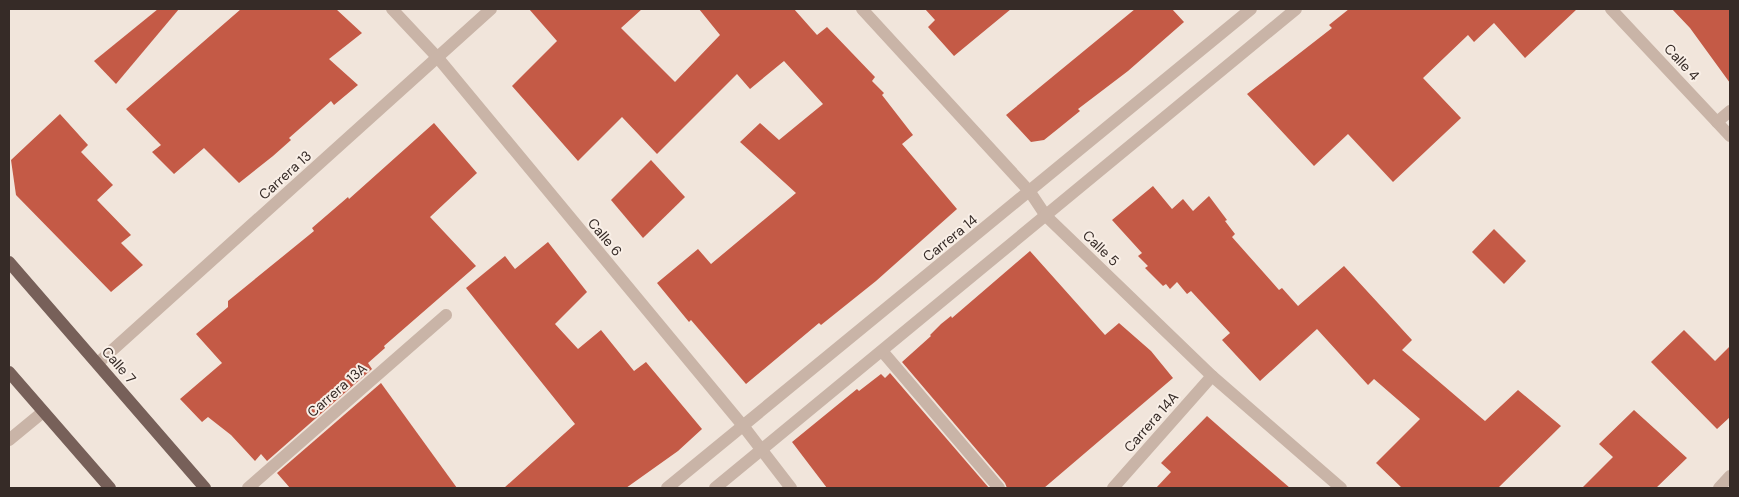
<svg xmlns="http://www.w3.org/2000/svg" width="1739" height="497" viewBox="0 0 1739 497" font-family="'DM Sans',sans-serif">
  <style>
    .building { fill: #c45a46 }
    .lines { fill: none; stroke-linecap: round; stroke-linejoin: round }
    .minor { stroke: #c9b4a7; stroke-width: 12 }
    .tertiary { stroke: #c9b4a7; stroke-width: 12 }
    .primary { stroke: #776059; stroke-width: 12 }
    .labels { text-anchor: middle; stroke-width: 4; stroke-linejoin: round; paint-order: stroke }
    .street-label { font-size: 14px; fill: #362b27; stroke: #f9efe7 }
  </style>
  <rect width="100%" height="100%" fill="#f1e5db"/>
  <g class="building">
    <polygon points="158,9 179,9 116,84 94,61"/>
    <polygon points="241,9 336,9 362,33 329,59 358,85 334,105 331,101 289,138 291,140 273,156 239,183 204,148 174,174 152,152 161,145 126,109"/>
    <polygon points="529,9 642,9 621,28 675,82 720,35 699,9 794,9 817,35 827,27 875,77 872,81 884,93 882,95 913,135 902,144 957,209 876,281 821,325 819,323 746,384 691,320 689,322 657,283 698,249 711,264 796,193 740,142 760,123 779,140 823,104 784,61 750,89 737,74 657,154 622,117 578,161 512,86 557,41"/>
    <polygon points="925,9 1011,9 954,56 928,27 935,20"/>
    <polygon points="1135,9 1172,9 1184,22 1128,71 1078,109 1080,111 1059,128 1044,140 1031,142 1006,115"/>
    <polygon points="1349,9 1577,9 1525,58 1494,23 1474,42 1468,35 1423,78 1461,118 1393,182 1348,134 1314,166 1247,94 1332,28 1329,25"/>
    <polygon points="1672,9 1730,9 1730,83 1690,28"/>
    <polygon points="60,114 88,145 81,152 113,185 97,200 131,235 121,243 143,265 111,292 16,195 11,160"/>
    <polygon points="434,123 477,173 430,217 476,266 384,346 385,348 368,363 372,369 267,461 261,454 255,461 231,435 208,417 202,422 180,399 222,363 196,334 228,307 228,301 314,231 312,228 348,197 349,199"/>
    <polygon points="651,160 685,197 643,238 611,200"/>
    <polygon points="1153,186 1172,209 1183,199 1193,211 1209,196 1227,220 1225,221 1235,234 1232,237 1279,290 1282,288 1298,306 1344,266 1412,340 1402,350 1485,421 1518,390 1561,426 1498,488 1402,488 1376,463 1420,419 1374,379 1368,385 1317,329 1260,381 1222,340 1230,333 1191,291 1187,294 1177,282 1170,289 1166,284 1163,286 1145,268 1148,266 1138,256 1142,253 1112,220"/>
    <polygon points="1494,229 1526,261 1504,284 1472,252"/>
    <polygon points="548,242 587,292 555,324 578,349 601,330 634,371 646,362 702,429 678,451 626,488 504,488 575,424 466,288 505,256 515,269"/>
    <polygon points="1030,251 1105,335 1119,323 1151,351 1173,378 1044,488 1007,488 1005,483 902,362 931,336 930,335 941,324 951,316 952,318"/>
    <polygon points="1684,330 1715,361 1730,346 1730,417 1717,429 1651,362"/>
    <polygon points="890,373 989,488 827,488 792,442 857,389 859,391 881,374 885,378"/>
    <polygon points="381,383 457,488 290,488 277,473"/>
    <polygon points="1634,410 1687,458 1656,488 1582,488 1613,457 1599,444"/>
    <polygon points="1207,416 1232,438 1290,488 1156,488 1171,472 1161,463"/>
  </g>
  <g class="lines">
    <g class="minor">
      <polyline points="392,9 438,58 744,427 791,488"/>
      <polyline points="862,9 1030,192 1046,216 1212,376 1341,488"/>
      <polyline points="1611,9 1730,136"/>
      <polyline points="1717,122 1730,111"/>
      <polyline points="882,351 999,488"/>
      <polyline points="98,363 491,9"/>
      <polyline points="9,440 43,412"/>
      <polyline points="248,488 446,315"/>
      <polyline points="1113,488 1212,376"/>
      <polyline points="1719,488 1730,476"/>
    </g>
    <g class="tertiary">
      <polyline points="667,488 1251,9"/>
      <polyline points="715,488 1296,9"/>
    </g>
    <g class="primary">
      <polyline points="9,262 205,488"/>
      <polyline points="9,372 110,488"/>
    </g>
  </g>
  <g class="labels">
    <g class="street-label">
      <text transform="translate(1682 62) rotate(47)" y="5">Calle 4</text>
      <text transform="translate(285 175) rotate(-42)" y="5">Carrera 13</text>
      <text transform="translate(605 237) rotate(50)" y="5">Calle 6</text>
      <text transform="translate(950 238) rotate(-39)" y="5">Carrera 14</text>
      <text transform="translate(1101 248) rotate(44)" y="5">Calle 5</text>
      <text transform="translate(119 365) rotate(49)" y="5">Calle 7</text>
      <text transform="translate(337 390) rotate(-41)" y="5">Carrera 13A</text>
      <text transform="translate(1151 422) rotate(-49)" y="5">Carrera 14A</text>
    </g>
  </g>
  <rect width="1739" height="497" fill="none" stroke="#362b27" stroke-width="20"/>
</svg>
